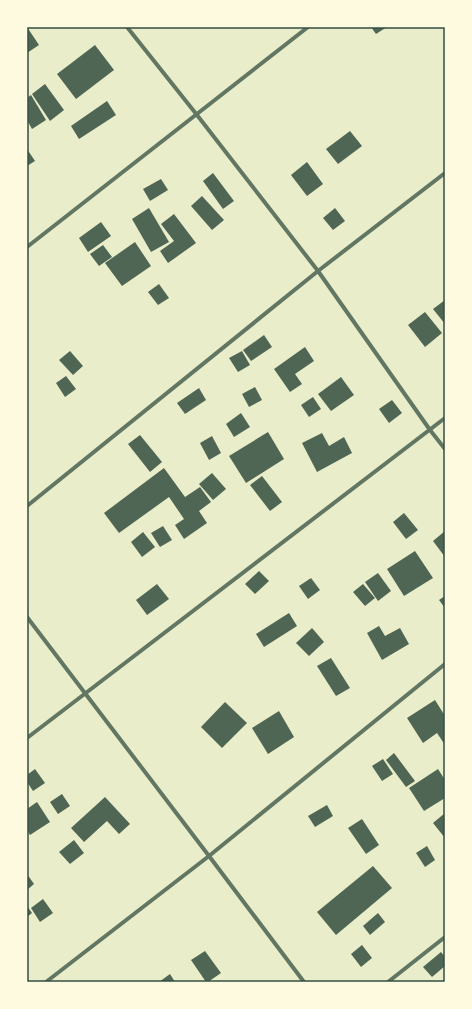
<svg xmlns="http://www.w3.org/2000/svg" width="472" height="1009" viewBox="0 0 472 1009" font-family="Quicksand,sans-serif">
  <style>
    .building { fill: #4f6655 }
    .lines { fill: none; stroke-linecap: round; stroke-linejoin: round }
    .minor { stroke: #617663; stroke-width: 4 }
    .neatline { fill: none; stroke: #344e41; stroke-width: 1.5 }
  </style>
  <rect width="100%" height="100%" fill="#e9edc9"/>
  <g class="building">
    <polygon points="27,27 39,45 27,53"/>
    <polygon points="371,27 387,27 376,34"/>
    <polygon points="95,45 114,70 76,99 57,74"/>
    <polygon points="45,84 64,110 50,121 32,94"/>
    <polygon points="31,95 46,120 32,129 27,120 27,98"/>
    <polygon points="107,101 116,115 79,139 71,126"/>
    <polygon points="350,131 362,146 338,164 326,149"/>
    <polygon points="27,149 35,161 27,166"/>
    <polygon points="307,162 323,184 307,196 291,175"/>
    <polygon points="213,173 234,201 223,209 203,181"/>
    <polygon points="161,179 168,190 150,201 143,189"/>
    <polygon points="202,196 224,220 212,230 191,206"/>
    <polygon points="149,208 169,242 151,252 132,219"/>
    <polygon points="335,208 345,221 333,230 323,218"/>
    <polygon points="174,214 196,243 168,263 160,251 174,241 161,224"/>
    <polygon points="101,222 111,236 88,252 79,238"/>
    <polygon points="135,242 151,266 122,286 105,263"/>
    <polygon points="103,245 112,257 99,266 90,254"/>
    <polygon points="159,284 169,298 158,305 148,292"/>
    <polygon points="445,300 445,324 433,309"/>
    <polygon points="425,312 442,333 425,347 408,325"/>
    <polygon points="264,335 272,347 251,361 243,350"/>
    <polygon points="305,347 314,361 295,374 302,384 290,392 274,369"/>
    <polygon points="70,351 83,366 73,375 59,360"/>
    <polygon points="242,351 250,365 238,372 229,358"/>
    <polygon points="66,376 76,389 65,397 56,383"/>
    <polygon points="341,377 354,395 331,411 318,394"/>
    <polygon points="255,387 262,400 249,407 242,394"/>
    <polygon points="199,388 206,400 185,414 177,403"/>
    <polygon points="313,397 321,409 309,417 301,405"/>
    <polygon points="392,400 402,413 389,423 379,409"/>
    <polygon points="241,413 250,427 234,437 226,424"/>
    <polygon points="268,432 284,459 246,483 229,456"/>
    <polygon points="322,433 329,446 344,437 352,453 317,472 302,443"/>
    <polygon points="140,435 162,462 150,472 128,444"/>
    <polygon points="212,436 221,453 209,460 200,443"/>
    <polygon points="164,468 185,497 200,487 211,502 199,511 207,523 184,539 175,525 184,519 169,497 119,533 104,513"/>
    <polygon points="212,473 226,489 213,500 199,484"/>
    <polygon points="262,476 282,502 270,511 250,485"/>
    <polygon points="404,513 418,530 406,539 393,522"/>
    <polygon points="163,526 172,540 160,547 151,533"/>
    <polygon points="445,531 445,557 433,541"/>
    <polygon points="143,532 155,547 142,557 131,542"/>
    <polygon points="415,551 433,578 404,596 387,569"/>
    <polygon points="259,571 269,581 255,594 245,584"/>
    <polygon points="378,573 391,591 378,601 365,582"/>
    <polygon points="311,578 320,590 308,599 299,586"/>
    <polygon points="157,584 169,599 147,615 136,600"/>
    <polygon points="363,584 375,598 365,606 353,592"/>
    <polygon points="445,596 445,608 439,600"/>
    <polygon points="289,613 297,626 264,647 256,634"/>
    <polygon points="379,626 385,636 400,628 409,644 382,660 367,633"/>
    <polygon points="312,628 324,642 309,656 296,643"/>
    <polygon points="331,658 350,688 336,696 317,666"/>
    <polygon points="435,700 445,716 445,745 437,733 423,743 407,718"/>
    <polygon points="225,702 247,723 222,748 201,727"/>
    <polygon points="279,711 294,737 268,754 252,728"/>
    <polygon points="394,753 415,781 406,787 386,760"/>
    <polygon points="383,759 393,774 382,781 372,766"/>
    <polygon points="35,769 45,783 33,791 27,782 27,775"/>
    <polygon points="438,769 445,780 445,798 424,811 409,788"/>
    <polygon points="62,794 70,806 58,814 50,802"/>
    <polygon points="105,797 130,824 119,834 107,821 84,842 71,828"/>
    <polygon points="37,802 50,822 30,835 27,830 27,809"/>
    <polygon points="327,805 333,816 315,827 308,816"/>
    <polygon points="445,813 445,838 433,823"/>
    <polygon points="362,819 379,845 366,854 348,828"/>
    <polygon points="74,840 84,853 70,864 59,852"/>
    <polygon points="427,846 435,860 425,867 416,853"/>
    <polygon points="373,866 392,888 336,935 317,912"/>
    <polygon points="27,874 34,884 27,890"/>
    <polygon points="43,899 53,913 40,922 31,908"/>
    <polygon points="27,906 32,913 27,917"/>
    <polygon points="378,913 385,922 370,935 363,926"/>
    <polygon points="362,945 372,958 361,967 351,954"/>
    <polygon points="205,951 221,973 208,982 206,982 191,960"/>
    <polygon points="441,952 445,957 445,966 432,977 423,967"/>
    <polygon points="170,974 175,982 159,982"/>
  </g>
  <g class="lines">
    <g class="minor">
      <polyline points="127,27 197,115 318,271 430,430 445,449"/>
      <polyline points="27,247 308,27"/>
      <polyline points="27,506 318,271 445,173"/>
      <polyline points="27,617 209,856 304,982"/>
      <polyline points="27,738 445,418"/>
      <polyline points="46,982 209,856 445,664"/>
      <polyline points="388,982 445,937"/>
    </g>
  </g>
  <rect width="472" height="1009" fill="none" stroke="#fefae0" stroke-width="56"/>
  <rect x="28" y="28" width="416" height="953" class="neatline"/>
</svg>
